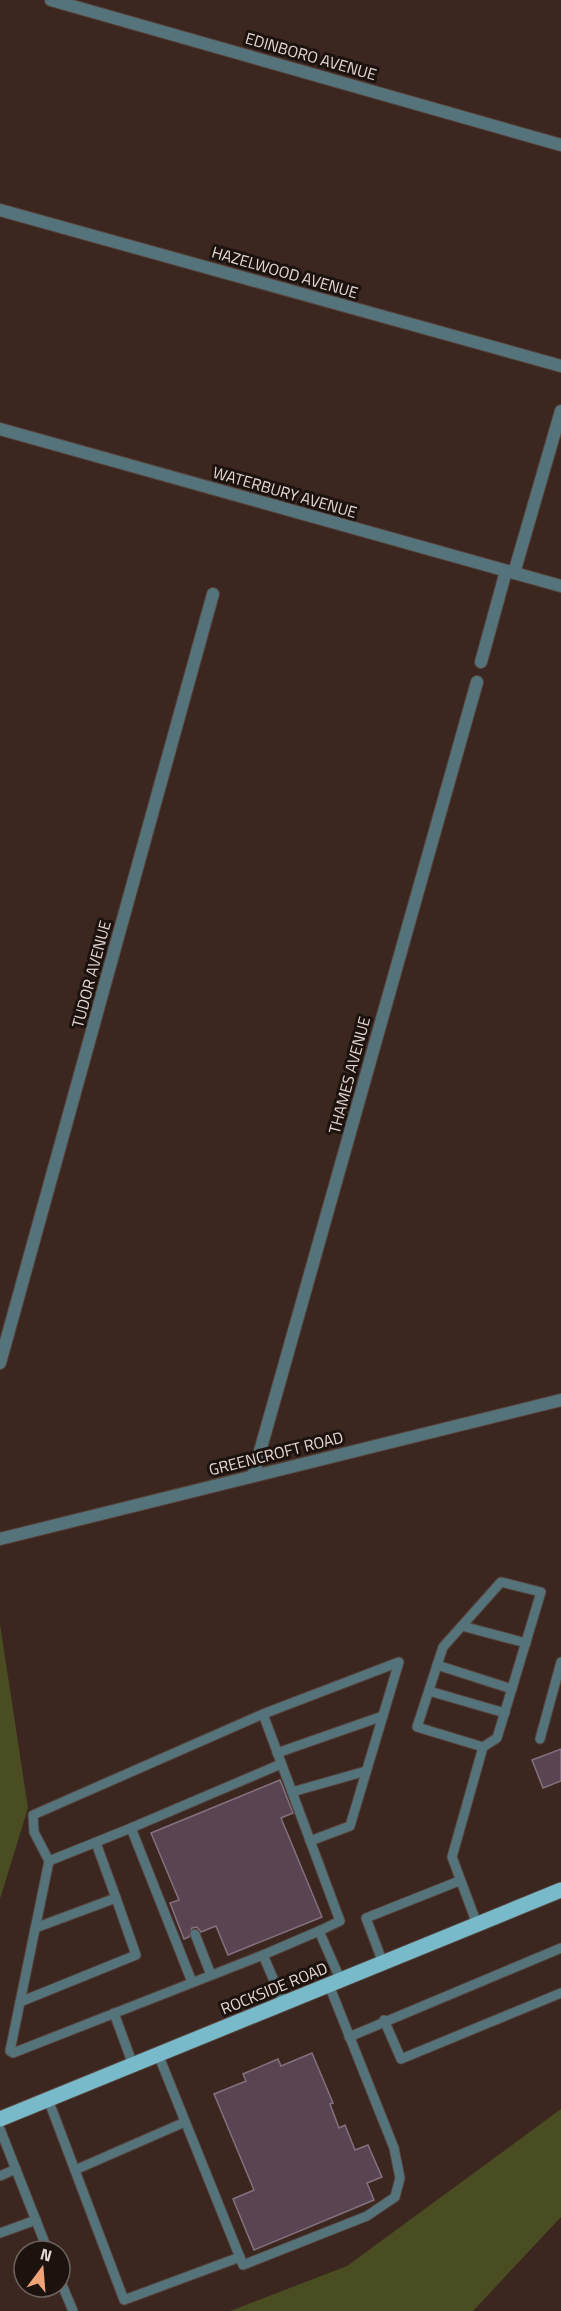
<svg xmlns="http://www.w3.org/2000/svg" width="561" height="2311" viewBox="0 0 561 2311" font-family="'Titillium Web',sans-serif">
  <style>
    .green { fill: #4a4c22 }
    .building { fill: #594552; stroke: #85707e; stroke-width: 1.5 }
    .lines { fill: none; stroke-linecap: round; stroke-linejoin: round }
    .lane-casing { stroke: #56433c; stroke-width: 11 }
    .street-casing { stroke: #56433c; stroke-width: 14 }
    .primary-casing { stroke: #56433c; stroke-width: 17 }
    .lane { stroke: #55737b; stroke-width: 9 }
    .street { stroke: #55737b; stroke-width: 12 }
    .primary { stroke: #79baca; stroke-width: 15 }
    .labels { text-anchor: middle; stroke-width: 6; stroke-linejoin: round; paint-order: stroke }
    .street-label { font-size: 16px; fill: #e5d7d2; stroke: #1c130f }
  </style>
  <rect width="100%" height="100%" fill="#3b2720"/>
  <g class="green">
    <polygon points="0,1624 28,1808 0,1899"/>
    <polygon points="561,2109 561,2217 473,2311 230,2311 347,2266"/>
  </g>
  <g class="building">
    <polygon points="561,1749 561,1781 543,1788 532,1760"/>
    <polygon points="280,1780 293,1813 281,1818 322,1917 228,1955 216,1926 201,1932 197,1927 192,1928 189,1937 184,1939 170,1903 179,1900 151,1833"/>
    <polygon points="312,2053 333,2103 330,2104 339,2128 345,2125 355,2150 368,2145 382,2177 367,2183 374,2200 254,2250 233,2199 254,2190 214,2094 246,2081 243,2074 278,2059 281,2066"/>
  </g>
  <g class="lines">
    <g class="lane-casing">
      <g id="lane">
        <polyline points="462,1626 526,1643"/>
        <polyline points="437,1665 512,1689"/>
        <polyline points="429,1691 505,1713"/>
        <polyline points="263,1714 399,1662 350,1826 310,1841"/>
        <polyline points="540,1739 561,1662"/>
        <polyline points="277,1753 383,1716"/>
        <polyline points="292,1792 366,1771"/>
        <polyline points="131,1828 281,1764"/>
        <polyline points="96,1843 116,1898"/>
        <polyline points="49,1861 131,1828 192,1982"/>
        <polyline points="477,1924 452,1857 483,1747 497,1738 541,1592 501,1582 443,1647 417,1727 483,1747"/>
        <polyline points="195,1934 211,1975"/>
        <polyline points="263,1955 13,2053 10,2051 49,1861 34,1832 33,1815 263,1714 340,1921 319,1931"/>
        <polyline points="383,1963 366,1918 459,1881"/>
        <polyline points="20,2002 136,1955 116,1898 35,1928"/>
        <polyline points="284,2004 263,1955 319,1931 341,1981"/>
        <polyline points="114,2013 133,2065"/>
        <polyline points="384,2020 401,2059 561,1993"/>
        <polyline points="349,2037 561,1948"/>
        <polyline points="158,2054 243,2265 367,2216 395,2197 400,2178 394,2148 329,1985"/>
        <polyline points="48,2099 124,2300 240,2257"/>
        <polyline points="0,2129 48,2251"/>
        <polyline points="75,2170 185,2122"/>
        <polyline points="0,2176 16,2169"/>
        <polyline points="0,2233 36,2220"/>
        <polyline points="60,2280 73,2311"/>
      </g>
    </g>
    <g class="street-casing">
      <g id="street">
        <polyline points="51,0 561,145"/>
        <polyline points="0,210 561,366"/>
        <polyline points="0,429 561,586"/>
        <polyline points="514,573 561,411"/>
        <polyline points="481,662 506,571"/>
        <polyline points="0,1363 213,594"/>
        <polyline points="253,1476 477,682"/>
        <polyline points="0,1539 561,1400"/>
      </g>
    </g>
    <g class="primary-casing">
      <polyline id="primary" points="0,2119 561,1890"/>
    </g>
    <use href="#lane" class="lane"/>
    <use href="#street" class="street"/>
    <use href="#primary" class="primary"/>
  </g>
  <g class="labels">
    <g class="street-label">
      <text transform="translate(311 56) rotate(16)" y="6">EDINBORO AVENUE</text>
      <text transform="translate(285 272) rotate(16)" y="6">HAZELWOOD AVENUE</text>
      <text transform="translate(285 492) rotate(16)" y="6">WATERBURY AVENUE</text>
      <text transform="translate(91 974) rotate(-75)" y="6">TUDOR AVENUE</text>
      <text transform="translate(349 1075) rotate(-75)" y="6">THAMES AVENUE</text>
      <text transform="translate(276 1453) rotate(-14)" y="6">GREENCROFT ROAD</text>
      <text transform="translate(274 1988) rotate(-22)" y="6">ROCKSIDE ROAD</text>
    </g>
  </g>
  <g transform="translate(42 2269) rotate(16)"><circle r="28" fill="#1c130f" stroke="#6c615d" stroke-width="1.5"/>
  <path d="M0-4.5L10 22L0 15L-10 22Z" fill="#efa377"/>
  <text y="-9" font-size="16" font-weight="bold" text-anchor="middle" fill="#e5d7d2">N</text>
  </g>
</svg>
